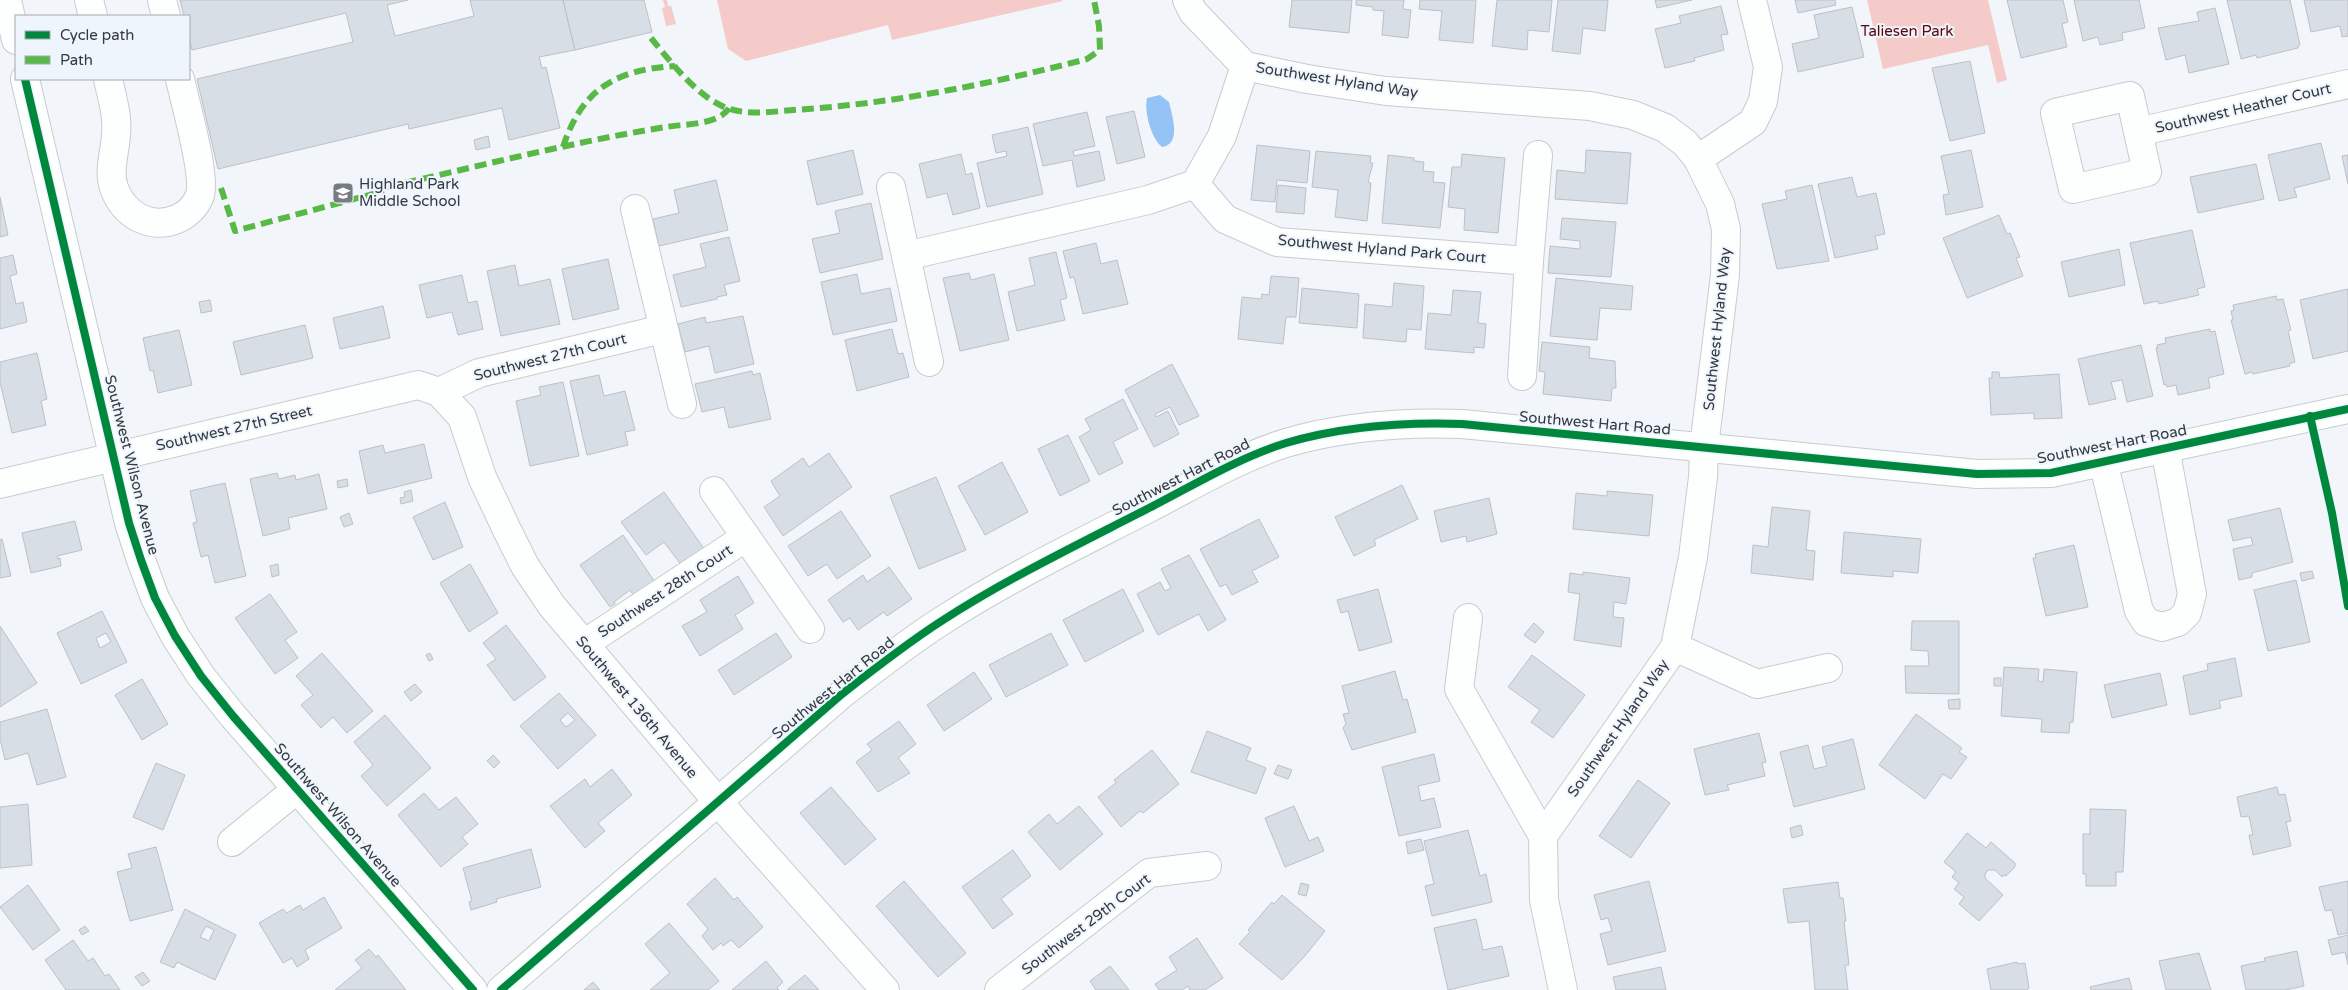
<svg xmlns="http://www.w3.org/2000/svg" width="2348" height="990" viewBox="0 0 2348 990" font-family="'Varela Round',sans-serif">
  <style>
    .green { fill: #f5cbca }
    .water { fill: #95c3f5 }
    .building { fill: #d8dee6; stroke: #bdc0c5; fill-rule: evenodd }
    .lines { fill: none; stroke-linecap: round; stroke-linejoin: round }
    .minor-casing { stroke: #c8cbd0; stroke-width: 30 }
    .minor { stroke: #fdfefe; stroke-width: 28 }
    .quiet { stroke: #58b947; stroke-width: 6; stroke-dasharray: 12 6; stroke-linecap: butt }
    .cycleway-casing { stroke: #eef5fd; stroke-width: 11 }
    .cycleway { stroke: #00873e; stroke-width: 8 }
    .labels { text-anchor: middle; stroke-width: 4; stroke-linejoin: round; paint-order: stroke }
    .park-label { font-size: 15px; fill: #5e030c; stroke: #eef5fd }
    .street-label { font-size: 15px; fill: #34393e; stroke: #eef5fd }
    .poi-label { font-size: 15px; fill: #34393e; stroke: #eef5fd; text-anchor: start }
  </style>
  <rect width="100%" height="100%" fill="#f2f5fa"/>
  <g class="green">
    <polygon points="663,0 667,0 668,6 671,6 676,24 666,26 662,8 665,7"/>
    <polygon points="717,0 1062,0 1063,1 892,40 888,25 746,61 728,49"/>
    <polygon points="1867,0 1988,0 2007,80 1997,83 1988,45 1883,69"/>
  </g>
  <path class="water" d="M1160 95 1169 102C1172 116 1182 144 1162 147 1151 138 1144 112 1147 98Z"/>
  <g class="building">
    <polygon points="180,0 408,0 387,5 395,36 474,16 470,0 563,0 575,50 539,57 542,68 546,67 560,128 509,140 502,108 409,129 408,124 218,169 197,79 353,42 346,13 192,50 189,38 189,16 184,16"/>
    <polygon points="563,0 644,0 652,32 575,50"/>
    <polygon points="1292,0 1352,0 1349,33 1289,27"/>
    <polygon points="1356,0 1404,0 1403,9 1411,10 1408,38 1382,35 1384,11 1373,10 1373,7 1356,5"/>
    <polygon points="1420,0 1476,0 1473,43 1439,40 1442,11 1419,9"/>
    <polygon points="1497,0 1552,0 1549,32 1528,30 1527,50 1492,46"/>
    <polygon points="1558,0 1608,0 1605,31 1583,28 1580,54 1552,51"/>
    <polygon points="1655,0 1692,0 1657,8"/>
    <polygon points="1795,0 1835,0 1836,5 1798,13"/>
    <polygon points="2007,0 2063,0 2068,22 2062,24 2067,47 2021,58"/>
    <polygon points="2074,0 2139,0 2145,28 2122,33 2123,40 2100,45 2098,37 2083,41"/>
    <polygon points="2227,0 2290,0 2300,45 2298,46 2298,48 2257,58 2256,55 2241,59"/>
    <polygon points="2304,0 2348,0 2348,36 2342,37 2340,26 2311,32"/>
    <polygon points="1721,6 1728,34 1721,35 1724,50 1694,58 1695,61 1665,68 1655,29 1681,23 1679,16"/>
    <polygon points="1852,7 1864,57 1798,72 1792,44 1819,38 1814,15"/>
    <polygon points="2215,8 2229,64 2189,73 2185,55 2166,60 2158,28 2199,21 2197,12"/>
    <polygon points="1970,61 1985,133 1950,141 1932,68"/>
    <polygon points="1134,111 1145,157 1117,164 1106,117"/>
    <polygon points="1087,112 1095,146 1073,151 1074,156 1099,151 1105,180 1077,187 1072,160 1043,166 1033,124"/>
    <polygon points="1028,127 1043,194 987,207 977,163 1007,156 1006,151 996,153 992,135"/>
    <polygon points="488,136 490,147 476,150 474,140"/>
    <polygon points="2321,143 2330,179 2294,188 2297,197 2279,201 2268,155"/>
    <polygon points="1257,145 1310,151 1307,183 1277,180 1275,202 1251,200"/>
    <polygon points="853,150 863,194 817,205 807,161"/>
    <polygon points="1586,150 1631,153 1627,204 1555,199 1557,170 1585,173"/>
    <polygon points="1971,150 1983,207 1946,215 1943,195 1949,194 1941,156"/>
    <polygon points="1316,151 1371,156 1370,163 1373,163 1368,182 1371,183 1367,221 1335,217 1338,190 1312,187"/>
    <polygon points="961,154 966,175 972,173 980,208 953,215 947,193 927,198 919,164"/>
    <polygon points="1462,154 1505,158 1498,233 1464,230 1465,209 1448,207 1452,167 1461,167"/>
    <polygon points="1388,155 1414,158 1414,161 1424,162 1423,171 1434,172 1433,182 1445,183 1440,228 1382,223"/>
    <polygon points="2348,155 2348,184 2342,156"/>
    <polygon points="2256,164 2264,199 2198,213 2190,177"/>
    <polygon points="1852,177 1857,197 1876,193 1885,234 1875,236 1878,249 1835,258 1818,184"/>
    <polygon points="716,180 728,230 659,246 653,219 679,213 674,190"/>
    <polygon points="1278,185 1306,188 1304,214 1276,212"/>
    <polygon points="1812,185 1829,261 1777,269 1762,204 1787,199 1785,191"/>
    <polygon points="0,197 8,235 0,237"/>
    <polygon points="871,203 883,259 820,273 812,239 840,233 835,211"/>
    <polygon points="1999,215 2007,234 2010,233 2020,257 2016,258 2023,276 1967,298 1943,238"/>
    <polygon points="1562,218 1616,222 1611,277 1548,273 1550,246 1580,249 1580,241 1560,239"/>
    <polygon points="2192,230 2205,287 2197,289 2199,295 2159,304 2158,301 2144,304 2130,243"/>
    <polygon points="729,237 740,281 724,285 727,295 717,297 717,299 681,307 673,275 706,267 700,244"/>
    <polygon points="1096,243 1101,264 1117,260 1128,304 1083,314 1074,277 1070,278 1063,251"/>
    <polygon points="2119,249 2125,285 2069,297 2061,262"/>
    <polygon points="1056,252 1067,298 1060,300 1065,320 1017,331 1008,292 1035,285 1029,258"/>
    <polygon points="13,255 17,274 10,276 16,304 23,302 27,322 0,329 0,258"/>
    <polygon points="608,259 619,309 573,320 562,269"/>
    <polygon points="515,265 519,286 550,279 560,324 501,336 487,271"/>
    <polygon points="969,273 971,280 994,274 1009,340 960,351 943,278"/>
    <polygon points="857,274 861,294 890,288 897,321 833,335 821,282"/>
    <polygon points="462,275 468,303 477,301 483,329 458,335 452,312 427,318 419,285"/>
    <polygon points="1271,276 1299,278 1296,317 1286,317 1283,344 1238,339 1242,297 1261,299 1262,294 1269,295"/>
    <polygon points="1556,278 1633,286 1631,310 1600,308 1597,340 1550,336"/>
    <polygon points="1394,283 1424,286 1421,330 1407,329 1406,342 1363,338 1365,304 1392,307"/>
    <polygon points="1302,288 1359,294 1357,328 1299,323"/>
    <polygon points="2348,289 2348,351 2313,359 2300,300"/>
    <polygon points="1453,290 1481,292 1478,323 1486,324 1484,348 1474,347 1474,353 1425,349 1428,313 1451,315"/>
    <polygon points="2276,296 2277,300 2283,299 2291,330 2288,331 2295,362 2289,364 2290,366 2253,374 2252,372 2245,374 2231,320 2233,320 2231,311 2234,310 2233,305"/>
    <polygon points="210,300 212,311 201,313 199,302"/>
    <polygon points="383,306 390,338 340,349 333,318"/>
    <polygon points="743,316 754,364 715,373 709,346 685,352 678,324 705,317 706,323"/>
    <polygon points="305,325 313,358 241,375 233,342"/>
    <polygon points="892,329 898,354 903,353 909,377 857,391 845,340"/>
    <polygon points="2210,329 2210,332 2215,331 2224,374 2208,378 2210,388 2178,395 2176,385 2167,387 2166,384 2164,385 2156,348 2158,348 2157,345 2166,343 2165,338"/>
    <polygon points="179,330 192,385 158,393 153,370 150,371 143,338"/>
    <polygon points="1542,342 1590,347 1589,358 1615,361 1616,388 1612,388 1611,401 1543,394 1545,372 1539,371"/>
    <polygon points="2141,345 2153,396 2127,402 2122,380 2111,382 2116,399 2089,405 2078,359"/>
    <polygon points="37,353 47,399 41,401 46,425 12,433 0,382 0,362"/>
    <polygon points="1172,364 1199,416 1179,425 1170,407 1155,414 1156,417 1168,411 1179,434 1154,447 1125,390"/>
    <polygon points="752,371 753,375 760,373 771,419 729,428 724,407 702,412 695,384"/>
    <polygon points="1992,372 1999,372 2000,378 2059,374 2062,418 2034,419 2034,413 1991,415 1989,378 1992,378"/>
    <polygon points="599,375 604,396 625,391 635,430 625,432 628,445 587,455 570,381"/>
    <polygon points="563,382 579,456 530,466 516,401 541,395 539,387"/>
    <polygon points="1123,399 1138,429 1113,442 1123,463 1099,475 1079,437 1091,430 1085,419"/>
    <polygon points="1068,435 1090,481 1060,496 1038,449"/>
    <polygon points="424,444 432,478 368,494 359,451 383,445 385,453"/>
    <polygon points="829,453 852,487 783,536 764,507 780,496 771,481 803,458 809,467"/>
    <polygon points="1002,462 1028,512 985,535 958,486"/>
    <polygon points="277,473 279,479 295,475 296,480 319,474 327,509 288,518 290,529 263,536 250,479"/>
    <polygon points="936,477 966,550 919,569 890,496"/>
    <polygon points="347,479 348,486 338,488 337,481"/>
    <polygon points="225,483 246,576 215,583 208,555 201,557 193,523 197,522 190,491"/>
    <polygon points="1402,485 1418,519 1374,540 1376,545 1354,556 1335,517"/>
    <polygon points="411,490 413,501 401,504 400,498 405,497 404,492"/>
    <polygon points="1607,491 1653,495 1649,536 1573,529 1576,493 1607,496"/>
    <polygon points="664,492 705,550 682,566 664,542 646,555 621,522"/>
    <polygon points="1489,498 1497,534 1467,542 1466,536 1441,542 1434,511"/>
    <polygon points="445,502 463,547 433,560 413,517"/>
    <polygon points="1772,507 1810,511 1806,550 1815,551 1813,580 1751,573 1753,545 1768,547"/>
    <polygon points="2280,508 2293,562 2252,573 2252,577 2239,580 2233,549 2253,545 2251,537 2233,541 2228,520"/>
    <polygon points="841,511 871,556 837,579 827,564 808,576 788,546"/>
    <polygon points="349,513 353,524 344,527 340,517"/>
    <polygon points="1259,519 1279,557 1252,571 1258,582 1232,595 1226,584 1220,587 1200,549"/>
    <polygon points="75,521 82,550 57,556 58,559 60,558 61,566 31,573 22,533"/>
    <polygon points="1844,532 1921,539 1918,573 1893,571 1893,577 1841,573"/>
    <polygon points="623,535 657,585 636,599 630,590 614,602 615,604 610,607 580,565"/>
    <polygon points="2,539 11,576 0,578 0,540"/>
    <polygon points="2074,545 2088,607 2046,616 2033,558 2036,558 2035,554"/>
    <polygon points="1189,555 1226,620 1208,631 1199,614 1158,635 1137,594 1160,582 1165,591 1171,588 1161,569"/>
    <polygon points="278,564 279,575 272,577 270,566"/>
    <polygon points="470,564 498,613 469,632 440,583"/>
    <polygon points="889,567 912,599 887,616 884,612 858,630 850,618 843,622 828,600 863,575 867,582"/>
    <polygon points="2312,571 2314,578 2302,581 2300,573"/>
    <polygon points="1583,572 1630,578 1626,604 1614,602 1613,617 1624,618 1621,647 1574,640 1580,594 1568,592 1570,573 1583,575"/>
    <polygon points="738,576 754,603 735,615 743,629 700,656 682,626 707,612 700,600"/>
    <polygon points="2296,580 2310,642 2268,651 2254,590"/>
    <polygon points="1123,589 1144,631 1085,662 1063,620"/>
    <polygon points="1378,589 1392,642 1359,651 1348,611 1341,613 1337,600"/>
    <polygon points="270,594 297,632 285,640 298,658 275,674 235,618"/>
    <path d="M102 611 127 662 81 684 57 633ZM106 633 111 642 100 648 96 638Z"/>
    <polygon points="1912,621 1959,621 1959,694 1906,693 1905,666 1929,666 1928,651 1911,650"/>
    <polygon points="1534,623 1544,632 1535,643 1524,635"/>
    <polygon points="506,625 546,677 514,701 487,665 496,659 483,643"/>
    <polygon points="0,626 37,683 0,707"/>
    <polygon points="776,633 792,657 734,695 718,670"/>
    <polygon points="1051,633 1068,665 1006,697 989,665"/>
    <polygon points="322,653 373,711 347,733 333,717 321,728 301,705 313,695 296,676"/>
    <polygon points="430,653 433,659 429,661 426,655"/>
    <polygon points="1532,655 1585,695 1553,738 1531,722 1540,710 1508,687"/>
    <polygon points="2235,658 2242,696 2219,701 2221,708 2190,715 2183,676 2208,670 2207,664"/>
    <polygon points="2004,667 2039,669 2038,681 2043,682 2044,669 2077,672 2073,722 2070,722 2069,733 2041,732 2042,719 2001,716"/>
    <polygon points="1395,671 1403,700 1407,699 1416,732 1352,750 1343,728 1346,724 1343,714 1349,713 1342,686"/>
    <polygon points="974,672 992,699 944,731 927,705"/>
    <polygon points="2160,673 2167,705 2112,718 2104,685"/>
    <rect x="1994" y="678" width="7" height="8"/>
    <polygon points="142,679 168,724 142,740 115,695"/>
    <polygon points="415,684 422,692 411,701 404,692"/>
    <path d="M559 693 596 735 558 769 520 726ZM568 713 575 720 566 727 560 720Z"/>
    <polygon points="1960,699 1960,709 1949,709 1948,700"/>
    <polygon points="47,709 66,777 37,785 28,753 5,760 0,739 0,722"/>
    <polygon points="1916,714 1962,748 1959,752 1967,757 1951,779 1943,774 1925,799 1879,765"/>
    <polygon points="385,715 431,768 387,806 361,776 373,765 354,742"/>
    <polygon points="899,721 916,744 898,758 910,773 878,792 856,762 872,750 867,744"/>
    <polygon points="1207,731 1251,748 1246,760 1266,768 1256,794 1191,772"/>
    <polygon points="1759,733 1766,762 1762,763 1765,776 1727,785 1729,790 1705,795 1694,749"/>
    <polygon points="1853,739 1865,789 1794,807 1780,752 1808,745 1814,769 1827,766 1822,747"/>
    <polygon points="1152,750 1179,784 1143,813 1140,811 1121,827 1098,797 1116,783 1114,780"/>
    <polygon points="1434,754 1440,781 1418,786 1421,801 1434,798 1441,827 1399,836 1382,767"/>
    <polygon points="493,755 500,762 494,768 487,761"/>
    <polygon points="156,763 185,775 163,830 133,817"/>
    <polygon points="1278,765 1292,770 1288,779 1274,774"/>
    <polygon points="612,769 632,795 598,823 605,831 585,848 550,806 585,779 590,787"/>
    <polygon points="1638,780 1670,803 1631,858 1599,836"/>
    <polygon points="831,787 876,839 845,865 800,813"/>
    <polygon points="2277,787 2279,795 2285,794 2291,821 2286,822 2291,846 2253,855 2249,835 2253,835 2249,816 2241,817 2237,797"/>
    <polygon points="424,793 439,810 456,797 478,824 462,837 468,844 441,867 398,815"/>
    <polygon points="28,804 32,865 0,868 0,807"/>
    <polygon points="1079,806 1103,834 1060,870 1028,832 1049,814 1057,824"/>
    <polygon points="1294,806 1309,841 1318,837 1324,851 1285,867 1265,818"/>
    <polygon points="2090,809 2126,810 2123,872 2116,872 2116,886 2086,886 2086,874 2083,874 2083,834 2090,834"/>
    <polygon points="1801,825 1803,835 1792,838 1790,828"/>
    <polygon points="1468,830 1480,876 1486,874 1492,902 1432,916 1425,886 1434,884 1424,841"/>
    <polygon points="1967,833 1986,848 1991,842 2015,863 2015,867 2006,876 2004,875 2002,877 1995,870 1988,870 1985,874 1985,878 2003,895 1979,921 1959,904 1964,897 1954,889 1959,883 1952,877 1956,872 1944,862"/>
    <polygon points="1421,839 1424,850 1408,854 1406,842"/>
    <polygon points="156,847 173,910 130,921 117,872 132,868 128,854"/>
    <polygon points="531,849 541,887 496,899 497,902 471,910 469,902 472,901 463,868"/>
    <polygon points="1013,850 1031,876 1001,899 1013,914 993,929 962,887"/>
    <polygon points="715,878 734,900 737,897 763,927 739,948 731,940 723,946 721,943 713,950 702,936 708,929 687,904"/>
    <polygon points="904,881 966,953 938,977 876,906"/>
    <polygon points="1649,881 1666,951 1608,965 1600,934 1612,931 1608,918 1601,920 1594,895"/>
    <polygon points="2348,881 2348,933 2338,935 2332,910 2325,911 2319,887"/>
    <polygon points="1838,882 1840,898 1843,898 1846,921 1844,921 1849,965 1845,965 1848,990 1815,990 1809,921 1788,923 1783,889"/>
    <polygon points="1301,883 1309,885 1306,896 1298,894"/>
    <polygon points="28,885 60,930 33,950 0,907"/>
    <polygon points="1282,895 1325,931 1304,957 1282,980 1239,944 1250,932 1248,930 1272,902 1274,904"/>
    <polygon points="324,897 342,928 305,950 309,959 297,967 292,958 283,963 259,923 283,909 287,913 300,905 303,910"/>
    <path d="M185 909 236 935 215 980 177 962 174 968 160 962ZM206 926 214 930 209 941 200 937Z"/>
    <polygon points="1476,919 1483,950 1502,946 1509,976 1448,990 1434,928"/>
    <polygon points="669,923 719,981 708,990 650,990 670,973 645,944"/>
    <polygon points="85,926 89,931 82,935 79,930"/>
    <polygon points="2348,935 2348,965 2345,952 2332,955 2328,940"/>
    <polygon points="1197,938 1223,978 1205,990 1190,990 1188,986 1182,990 1159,990 1155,984 1177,970 1169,957"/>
    <polygon points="73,940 88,961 93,958 105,976 109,974 120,990 66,990 45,960"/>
    <polygon points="369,949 376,957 378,955 406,990 335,990 362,968 355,960"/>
    <polygon points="2297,951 2304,986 2285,990 2246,990 2241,966 2265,961 2264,958"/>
    <polygon points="2199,953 2211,990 2166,990 2159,961"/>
    <polygon points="766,961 783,982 777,988 779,990 732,990"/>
    <polygon points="2017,962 2018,964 2025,963 2029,988 2027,990 1991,990 1987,969"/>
    <polygon points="1110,966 1129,990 1096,990 1090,981"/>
    <polygon points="1661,967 1666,990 1616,990 1613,977"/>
    <polygon points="143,972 150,981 142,986 135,977"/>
    <polygon points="805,975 819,990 787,990"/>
    <polygon points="2129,978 2132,990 2091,990 2090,987"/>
    <polygon points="593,982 600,990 584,990"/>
  </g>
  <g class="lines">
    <g class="minor-casing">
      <g id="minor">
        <polyline points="7,0 16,40"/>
        <polyline points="89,0 93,16"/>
        <polyline points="162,0 166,16"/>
        <polyline points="1187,0 1193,12 1245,66 1307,79 1386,91 1590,106 1633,115 1665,128 1685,143 1698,159 1720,204 1726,229 1725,275 1704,447 1703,477 1693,557 1675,647 1543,836 1544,900 1563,990"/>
        <polyline points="25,79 129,523 141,560 155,598 175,636 201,676 233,716 473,990"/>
        <path d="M108 79C112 98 118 115 116 135 115 152 108 171 114 188 124 215 150 230 177 219 187 215 196 206 200 195 206 175 185 102 180 79"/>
        <polygon points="2130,96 2147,172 2073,189 2055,113"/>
        <polyline points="2138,132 2348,84"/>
        <polyline points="1698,159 1753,122 1763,101 1768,67 1752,0"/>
        <polyline points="1195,184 1225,219 1277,242 1529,261 1522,376"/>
        <polyline points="891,187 929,362"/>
        <polyline points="635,209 682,404"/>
        <polyline points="906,256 1148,200 1195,184 1222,136 1245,66"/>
        <polyline points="1529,261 1538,155"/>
        <polyline points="439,392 462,417 482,477 507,530 525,566 552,606 718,802 885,990"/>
        <polyline points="439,392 479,373 663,329"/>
        <polyline points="2103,461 2139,611 2146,622 2162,627 2178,622 2187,613 2192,594 2165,448"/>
        <polyline points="0,484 418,385 439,392"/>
        <polyline points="714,491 810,629"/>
        <polyline points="1468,618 1459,689 1543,836"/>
        <polyline points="584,644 746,537"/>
        <polyline points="1675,647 1757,684 1828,668"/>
        <polyline points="232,842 297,789"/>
        <path d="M501 990 842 694C874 669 906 644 940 622 1006 579 1079 544 1149 508 1194 485 1238 458 1286 443 1344 426 1403 422 1462 424L1977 474 2051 473 2348 409"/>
        <polyline points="999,990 1149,873 1207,866"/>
      </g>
    </g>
    <use href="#minor" class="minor"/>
    <g class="quiet">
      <path d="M651 38C671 62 693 92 722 106 743 116 770 112 793 110 891 104 991 84 1087 59L1100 50 1099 26 1094 0"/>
      <path d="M563 147C582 89 615 70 675 66"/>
      <path d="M387 187C480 166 572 142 666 127 684 124 719 125 729 108"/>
      <polyline points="221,188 235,231 384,191"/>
    </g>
    <g class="cycleway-casing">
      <g id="cycleway">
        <polyline points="25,79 129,523 141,560 155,598 175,636 201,676 233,716 473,990"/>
        <polyline points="2310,416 2332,513 2348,606"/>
        <path d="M501 990 842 694C874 669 906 644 940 622 1006 579 1079 544 1149 508 1194 485 1238 458 1286 443 1344 426 1403 422 1462 424L1977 474 2051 473 2348 409"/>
      </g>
    </g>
    <use href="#cycleway" class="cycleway"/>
  </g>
  <defs>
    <g id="school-square" transform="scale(1.125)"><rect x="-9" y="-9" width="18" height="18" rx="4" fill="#767b80" stroke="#eef5fd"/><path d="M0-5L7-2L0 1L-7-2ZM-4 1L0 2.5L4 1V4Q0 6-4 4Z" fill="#fff"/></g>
  </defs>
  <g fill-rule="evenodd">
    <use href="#school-square" x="343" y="193"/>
  </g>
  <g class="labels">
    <g class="park-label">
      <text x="1907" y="36">Taliesen Park</text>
    </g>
    <g class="street-label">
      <text transform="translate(1337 80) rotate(9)" y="5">Southwest Hyland Way</text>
      <text transform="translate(2243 108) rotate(-13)" y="5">Southwest Heather Court</text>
      <text transform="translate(1382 249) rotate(5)" y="5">Southwest Hyland Park Court</text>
      <text transform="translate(1717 329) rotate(-84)" y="5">Southwest Hyland Way</text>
      <text transform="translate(550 357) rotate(-14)" y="5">Southwest 27th Court</text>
      <text transform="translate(1595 423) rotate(5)" y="5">Southwest Hart Road</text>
      <text transform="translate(234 428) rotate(-13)" y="5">Southwest 27th Street</text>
      <text transform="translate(2112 444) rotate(-11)" y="5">Southwest Hart Road</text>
      <text transform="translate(132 465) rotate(76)" y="5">Southwest Wilson Avenue</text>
      <text transform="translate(1181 477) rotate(-27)" y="5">Southwest Hart Road</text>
      <text transform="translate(665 591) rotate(-33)" y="5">Southwest 28th Court</text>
      <text transform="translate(833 688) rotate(-39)" y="5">Southwest Hart Road</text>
      <text transform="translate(637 707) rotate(50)" y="5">Southwest 136th Avenue</text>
      <text transform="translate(1618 728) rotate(-55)" y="5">Southwest Hyland Way</text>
      <text transform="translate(338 815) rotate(49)" y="5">Southwest Wilson Avenue</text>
      <text transform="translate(1086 924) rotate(-37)" y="5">Southwest 29th Court</text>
    </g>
    <g class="poi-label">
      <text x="359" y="189">Highland Park<tspan x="359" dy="17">Middle School</tspan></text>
    </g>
  </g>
  <rect x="15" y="15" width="175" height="65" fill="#eef5fd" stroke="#a4aab1"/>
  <rect x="25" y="31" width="25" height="8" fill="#00873e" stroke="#a4aab1"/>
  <text x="60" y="40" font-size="15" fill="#34393e">Cycle path</text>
  <rect x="25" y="56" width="25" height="8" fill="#58b947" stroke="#a4aab1"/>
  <text x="60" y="65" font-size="15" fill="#34393e">Path</text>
</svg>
